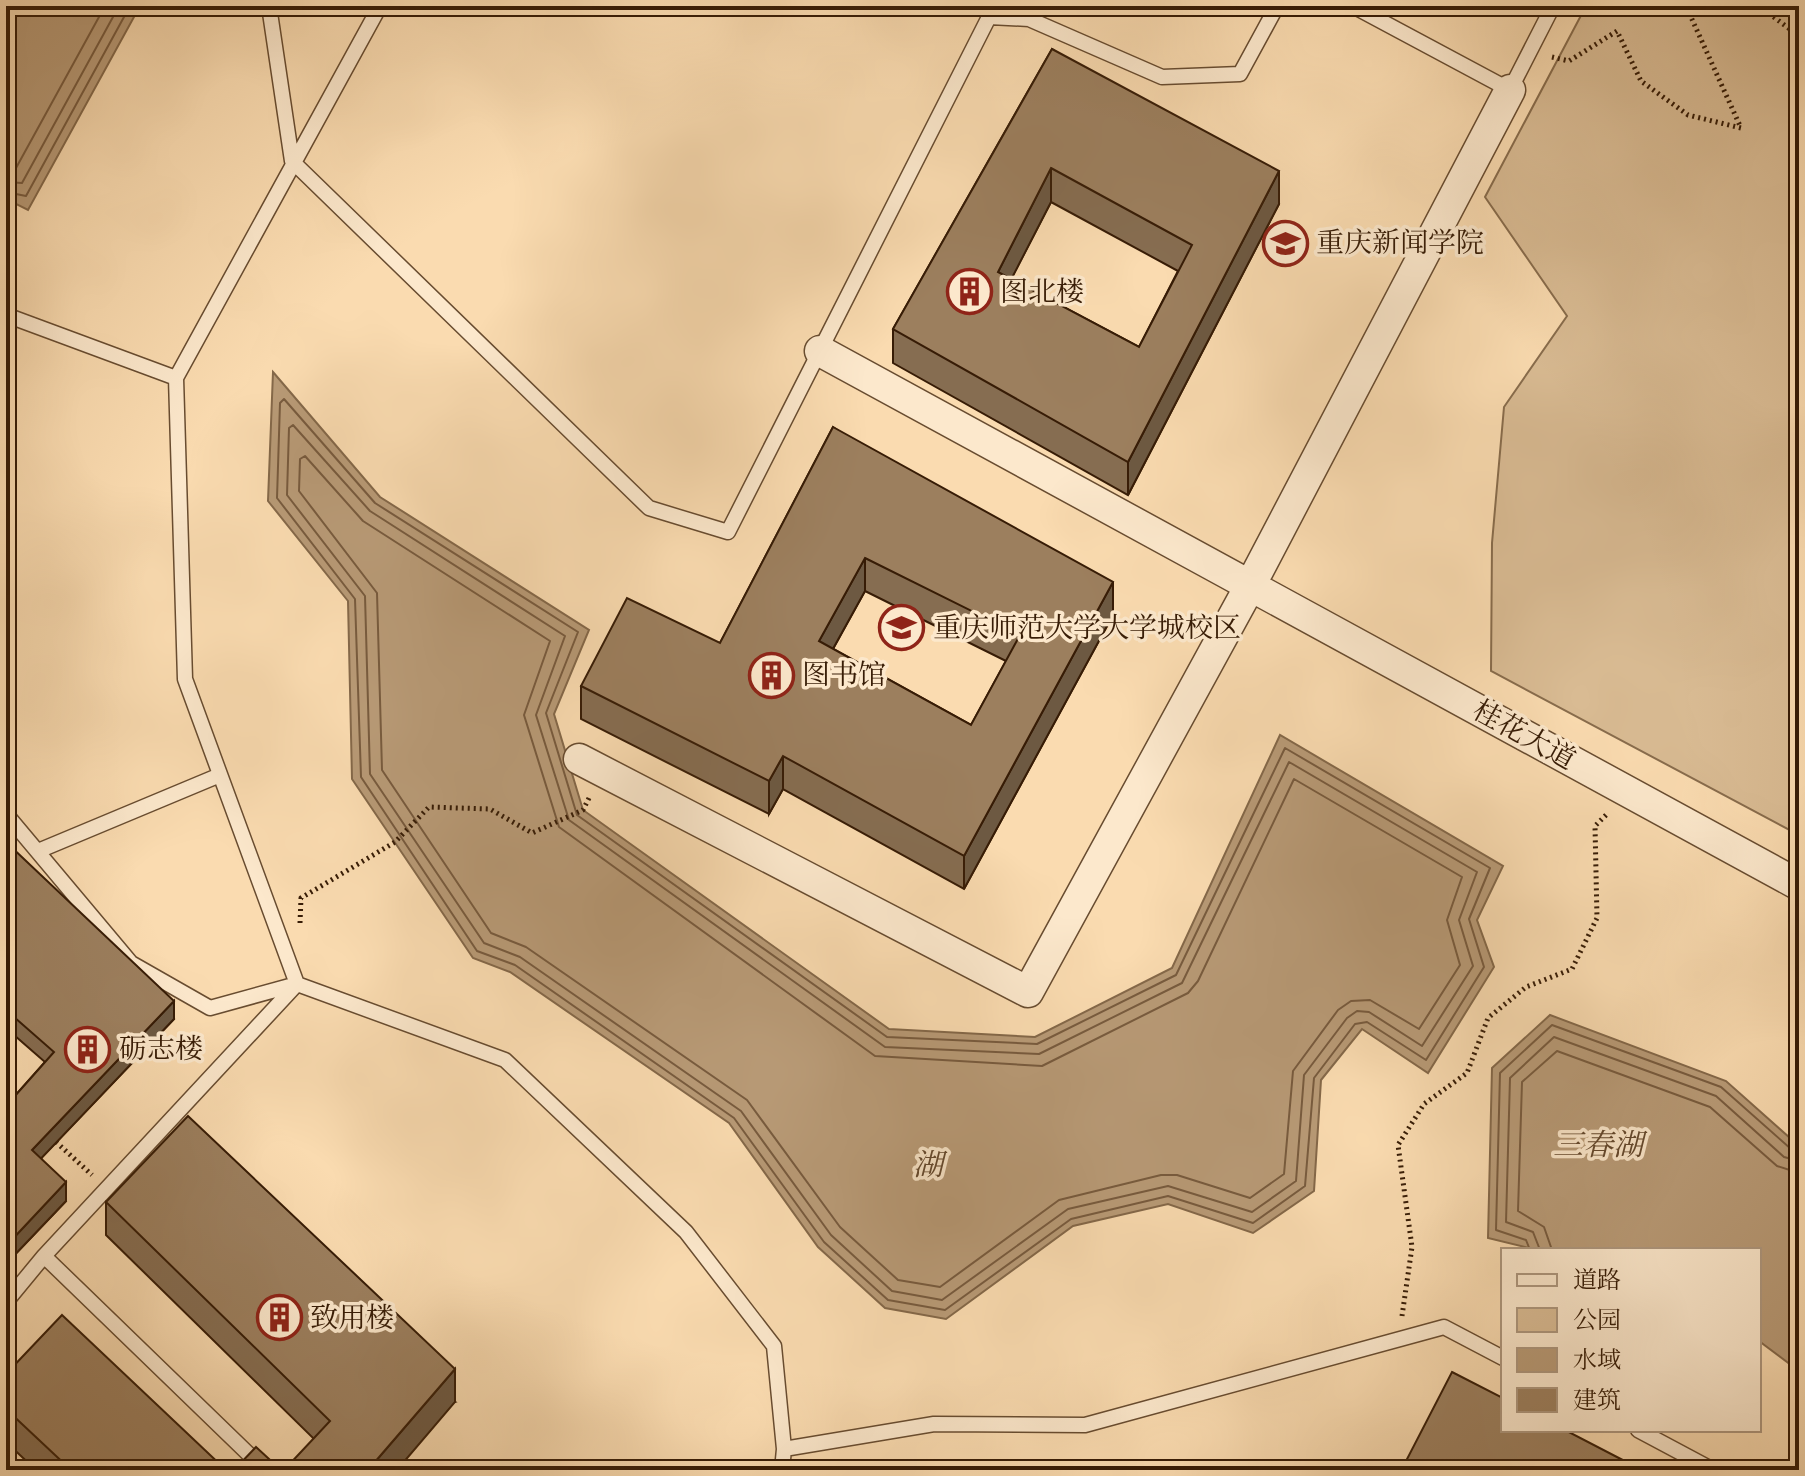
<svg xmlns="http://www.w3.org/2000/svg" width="1805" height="1476" viewBox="0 0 1805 1476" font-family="Cardo,'Noto Serif SC',serif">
  <rect width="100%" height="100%" fill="#fadbb0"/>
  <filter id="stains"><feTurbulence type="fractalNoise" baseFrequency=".0025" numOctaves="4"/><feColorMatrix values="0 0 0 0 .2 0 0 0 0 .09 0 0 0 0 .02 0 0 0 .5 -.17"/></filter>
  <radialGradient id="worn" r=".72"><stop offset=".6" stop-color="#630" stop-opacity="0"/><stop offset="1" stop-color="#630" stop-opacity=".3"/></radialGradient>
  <path fill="#d9bb93" stroke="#886c4c" stroke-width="2" d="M1586,6H1799V835L1491,671L1492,543L1504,407L1567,316L1485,197Z"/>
  <path fill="#b89a76" stroke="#846849" stroke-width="2" d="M14,6H140L28,210L6,199V22Z
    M273,372L380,497L589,630L554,714L583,810L889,1029L1035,1037L1172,968L1280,735L1503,866L1477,920L1494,967L1428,1073L1362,1029L1321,1080L1314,1191L1253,1233L1168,1204L1073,1226L946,1319L885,1308L818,1247L729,1123L510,972L473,958L352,779L348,601L268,501Z
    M1550,1015L1726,1081L1799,1146V1371L1759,1341V1250H1537L1488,1238L1492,1068Z"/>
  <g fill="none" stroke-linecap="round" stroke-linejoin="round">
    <path stroke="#785b3e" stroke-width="2" d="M6,170L16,168L105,6
      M6,182L22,183L119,6
      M6,192L26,196L130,6
      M284,399L375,503L578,632L546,713L577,815L887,1037L1037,1044L1176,975L1285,748L1490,868L1469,919L1484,967L1426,1060L1367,1022L1355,1024L1314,1078L1305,1186L1253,1223L1168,1196L1071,1219L945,1310L888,1300L824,1242L734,1118L515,965L477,951L361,777L355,599L277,498L280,403Z
      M293,425L370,511L565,636L536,715L569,820L885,1047L1039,1054L1182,983L1289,762L1477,872L1459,920L1473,966L1422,1046L1369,1012L1357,1011L1347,1018L1304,1075L1296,1181L1252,1212L1168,1186L1068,1209L942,1300L892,1291L831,1235L741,1111L520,957L484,943L370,774L365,596L287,495L289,428Z
      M305,456L363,521L550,641L524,715L559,827L875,1056L1042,1066L1188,993L1198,981L1294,779L1462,877L1447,920L1460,965L1419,1029L1370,1000L1351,1001L1338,1010L1293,1071L1284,1174L1250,1198L1177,1175H1161L1059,1200L940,1287L898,1280L840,1227L747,1100L526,947L491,933L382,770L377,593L299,491L300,459Z
      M1530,1250L1526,1240L1496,1230L1500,1073L1552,1025L1721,1087L1791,1149L1799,1151
      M1540,1250L1533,1232L1506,1222L1510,1078L1554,1037L1716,1096L1784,1157L1799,1161
      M1552,1250L1544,1227L1518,1211L1522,1082L1557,1051L1710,1107L1777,1166L1799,1173"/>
    <defs>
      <path id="lane" d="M269,6L292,161L649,508L728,532L989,17L1029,19L1162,77L1240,74L1277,6
        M380,6L176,378L185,679L297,984L505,1060L686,1232L774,1346L784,1449L782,1470
        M1353,6L1510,90L1553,6
        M6,315L176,378
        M6,814L131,963L210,1008L297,984
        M38,851L220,775
        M44,1256L297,984
        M6,1302L44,1256L265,1470
        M1638,1430L1713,1470
        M784,1449L934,1424L1085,1425L1444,1327L1503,1358"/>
      <path id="street" d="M820,351L1799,885
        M579,759L1028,992L1250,586L1510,90"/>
    </defs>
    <use href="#lane" stroke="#684c30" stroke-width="17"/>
    <use href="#street" stroke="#684c30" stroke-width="33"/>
    <path stroke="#371c06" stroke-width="5" stroke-dasharray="2 4" stroke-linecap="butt" d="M1759,6L1799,36
      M1552,57L1569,61L1617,31L1641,81L1688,115L1741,128L1686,6
      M300,923L301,898L395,842L429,807L490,809L532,833L583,810L589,798
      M56,1142L92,1175
      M1402,1316L1412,1247L1398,1145L1424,1104L1467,1073L1488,1018L1526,987L1572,969L1597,918L1595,826L1608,813"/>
    <use href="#lane" stroke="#fce8cc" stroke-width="14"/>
    <use href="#street" stroke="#fce8cc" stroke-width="30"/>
  </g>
  <path fill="#866d51" stroke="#371c06" stroke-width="2" fill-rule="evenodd" d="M1052,49L1279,204L1128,495L893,363V329ZM1051,202L1178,271L1139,347L1011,279Z
    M833,427L1113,615L964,889L783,789L769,814L581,719V686L720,643ZM865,591L1006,661L971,725L833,649Z
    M6,842L174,1019L41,1158L66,1201L6,1264V1106L45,1062L6,1028Z
    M106,1202L455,1402L314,1439L106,1235Z
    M6,1374L226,1470H36L6,1442Z
    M1406,1461L1642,1470H1406Z"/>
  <path fill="#6d5942" stroke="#371c06" stroke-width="2" d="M1051,168V202L998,305V272Z
    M1279,171V204L1128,495V462Z
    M865,558V591L819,674V641Z
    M1113,582V615L964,889V856Z
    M783,756V789L769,814V781Z
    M174,1001V1019L32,1168V1150Z
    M66,1182V1201L6,1264V1246Z
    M455,1369V1402L397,1470H368Z"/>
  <path fill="#9c7f5e" stroke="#371c06" stroke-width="2" fill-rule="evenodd" d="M1052,49L1279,171L1128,462L893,329ZM1051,168L1192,245L1139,347L998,272Z
    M833,427L1113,582L964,856L783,756L769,781L581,686L627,598L720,643ZM865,558L1020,635L971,725L819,641Z
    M6,842L174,1001L32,1150L66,1182L6,1246V1106L54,1052L6,1010Z
    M188,1116L455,1369L368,1470H284L330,1421L106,1202Z
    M62,1315L226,1470H71L6,1409V1374Z
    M1452,1372L1503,1398V1430H1565L1642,1470H1423L1406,1461Z
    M256,1447L281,1470H234Z"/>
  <defs>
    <symbol id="university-ring" viewBox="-11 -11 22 22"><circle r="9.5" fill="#fce8cc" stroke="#8f2418" stroke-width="1.5"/><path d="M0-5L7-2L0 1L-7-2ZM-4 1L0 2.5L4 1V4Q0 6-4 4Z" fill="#8f2418"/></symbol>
    <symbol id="building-ring" viewBox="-11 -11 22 22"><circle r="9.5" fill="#fce8cc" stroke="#8f2418" stroke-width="1.5"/><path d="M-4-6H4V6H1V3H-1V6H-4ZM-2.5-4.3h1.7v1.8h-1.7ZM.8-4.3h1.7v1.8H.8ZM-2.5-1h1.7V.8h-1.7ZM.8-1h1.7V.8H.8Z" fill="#8f2418"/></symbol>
  </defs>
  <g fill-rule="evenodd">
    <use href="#university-ring" x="1260" y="218" width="51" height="51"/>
    <use href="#building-ring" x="944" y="266" width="51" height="51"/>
    <use href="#university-ring" x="876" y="602" width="51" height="51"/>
    <use href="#building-ring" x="746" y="650" width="51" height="51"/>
    <use href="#building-ring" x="62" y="1024" width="51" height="51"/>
    <use href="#building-ring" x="254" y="1292" width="51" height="51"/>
  </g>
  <g text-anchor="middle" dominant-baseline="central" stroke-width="7" stroke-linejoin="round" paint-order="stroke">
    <g font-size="28" fill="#371c06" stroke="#fce8cc" text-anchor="start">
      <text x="1316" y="243">重庆新闻学院</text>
      <text x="1000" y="292">图北楼</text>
      <text x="933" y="628">重庆师范大学大学城校区</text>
      <text x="802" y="675">图书馆</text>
      <text x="119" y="1049">砺志楼</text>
      <text x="310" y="1318">致用楼</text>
    </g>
    <g font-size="28" fill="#371c06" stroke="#fce8cc">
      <text transform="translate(1524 735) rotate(29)">桂花大道</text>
    </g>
    <g font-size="30" font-style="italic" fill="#64482d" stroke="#fce8cc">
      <text x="1598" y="1145">三春湖</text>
      <text x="928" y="1165">湖</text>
    </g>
  </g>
  <rect width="1805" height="1476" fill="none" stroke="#fadbb0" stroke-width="32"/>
  <rect x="8" y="8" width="1789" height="1460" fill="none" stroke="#371c06" stroke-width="4"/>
  <rect x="16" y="16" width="1773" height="1444" fill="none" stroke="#371c06" stroke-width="2"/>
  <rect x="1501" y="1248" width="260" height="184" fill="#fce8cc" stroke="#ad967d" stroke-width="2"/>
  <rect x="1517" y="1274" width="40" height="12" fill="#fce8cc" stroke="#ad967d" stroke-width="2"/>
  <text x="1573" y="1288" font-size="24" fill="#371c06">道路</text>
  <rect x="1517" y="1308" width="40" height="24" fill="#d9bb93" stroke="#ad967d" stroke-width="2"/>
  <text x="1573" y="1328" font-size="24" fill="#371c06">公园</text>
  <rect x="1517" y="1348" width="40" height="24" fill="#b89a76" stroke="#ad967d" stroke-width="2"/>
  <text x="1573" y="1368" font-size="24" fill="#371c06">水域</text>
  <rect x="1517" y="1388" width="40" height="24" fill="#9c7f5e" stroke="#ad967d" stroke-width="2"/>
  <text x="1573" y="1408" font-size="24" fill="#371c06">建筑</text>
  <rect width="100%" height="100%" filter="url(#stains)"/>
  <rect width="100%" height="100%" fill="url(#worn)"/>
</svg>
